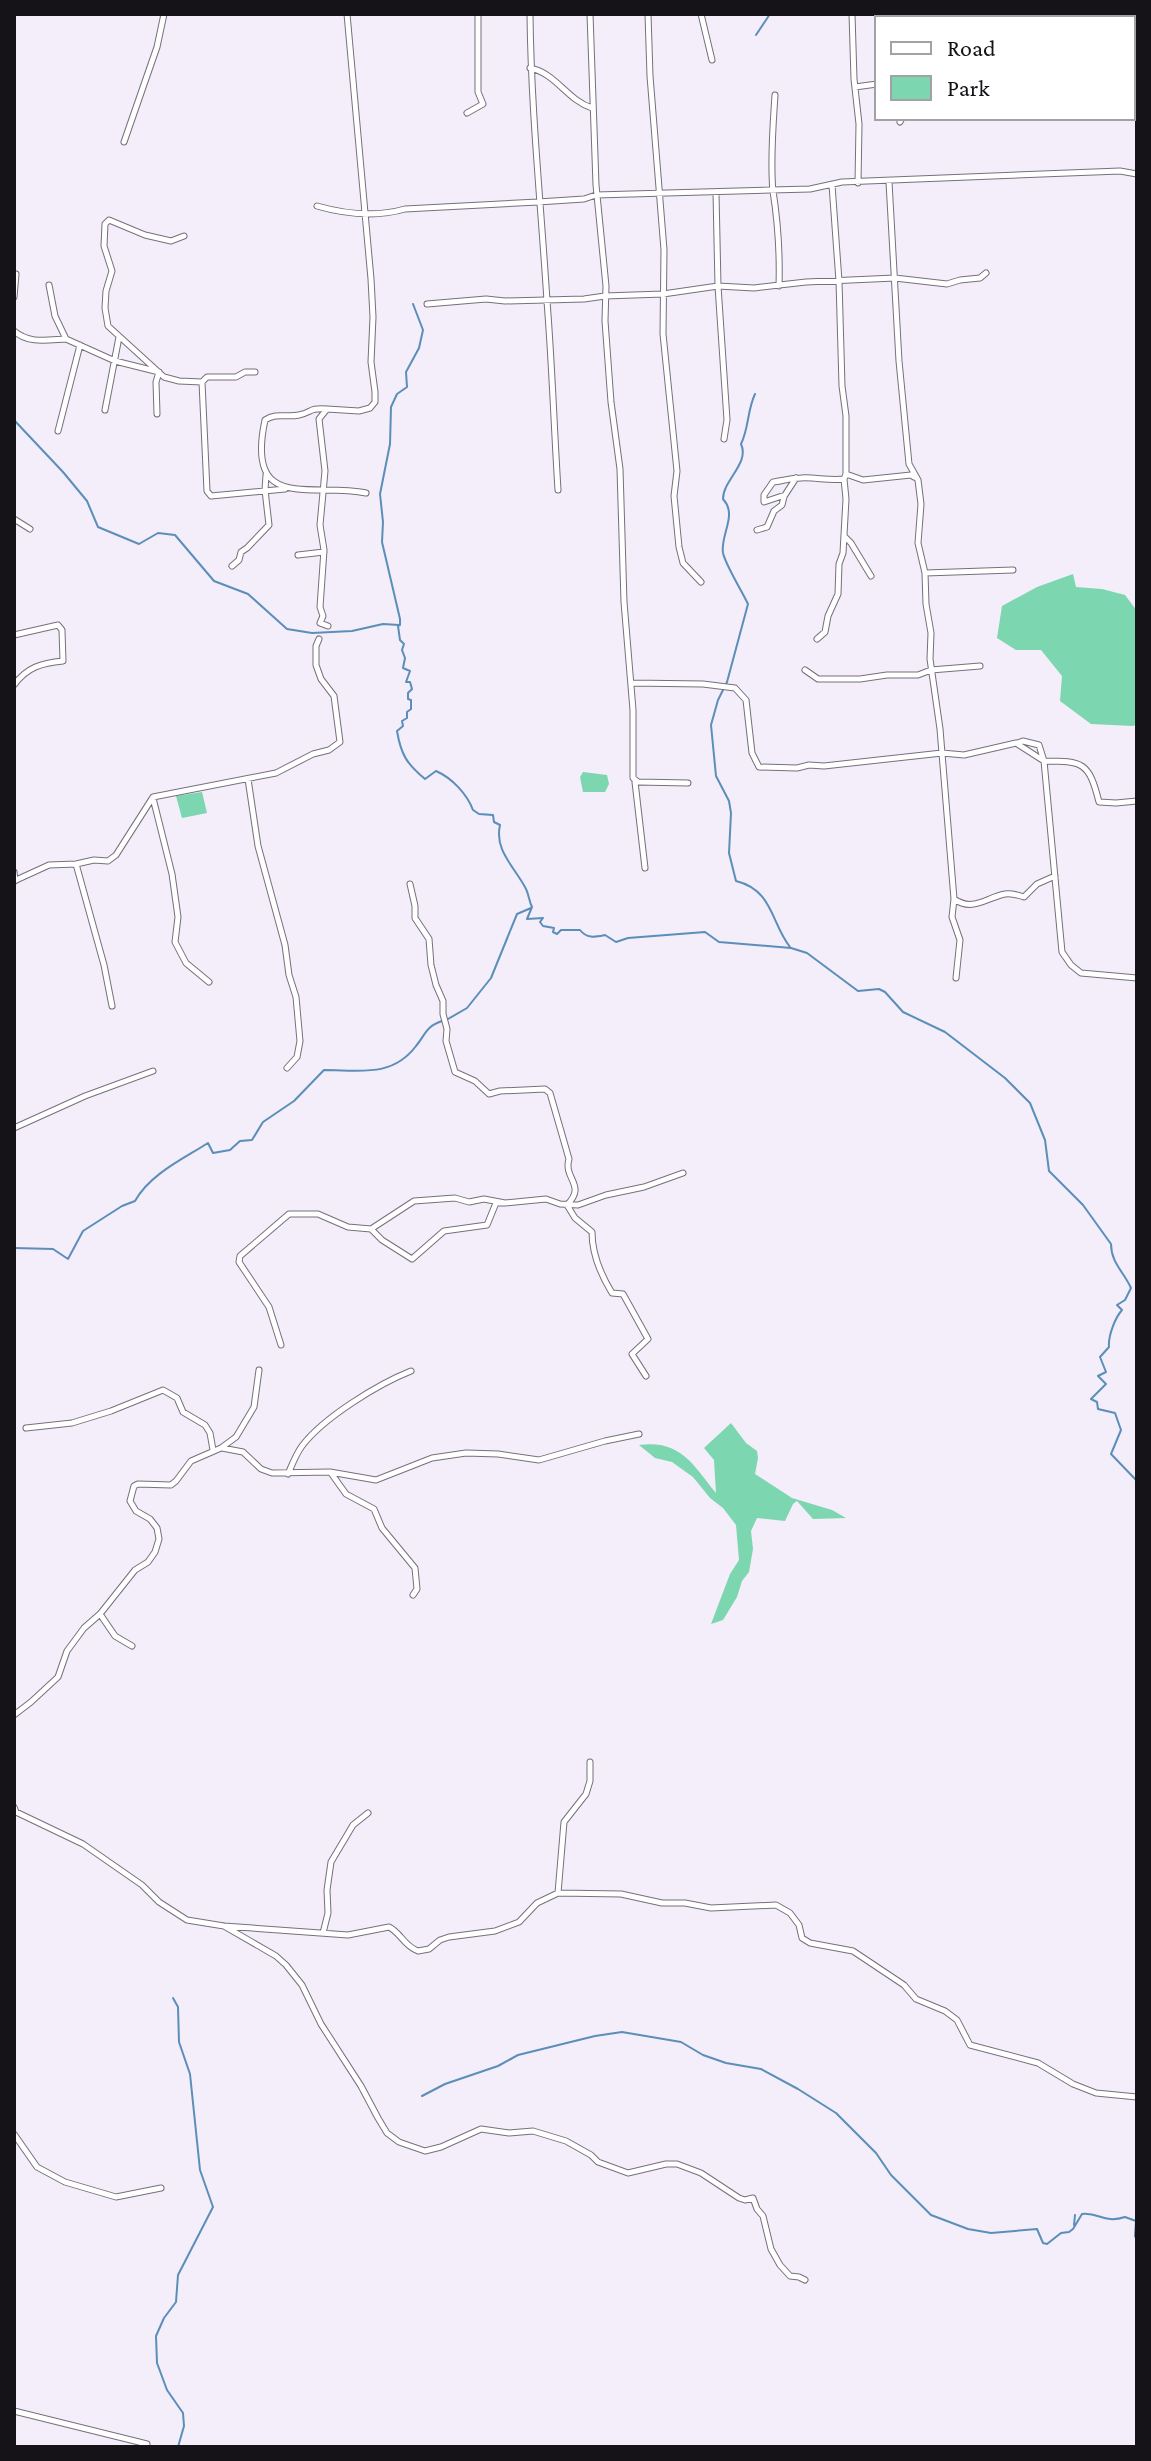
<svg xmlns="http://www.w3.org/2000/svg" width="1151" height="2461" viewBox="0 0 1151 2461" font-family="'Crimson Pro',serif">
  <rect width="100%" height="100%" fill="#f4edfa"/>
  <path fill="#7cd6af" d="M1073,574L1076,587L1102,589L1125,595L1137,611V724L1133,726L1091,724L1060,701L1062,676L1041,650H1016L997,638L1002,606L1037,587Z
    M583,772L607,775L609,784L605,792H583L580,777Z
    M202,792L207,813L182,818L176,796Z
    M731,1423L746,1443L757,1451L758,1458L755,1474L792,1498L832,1510L846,1518L813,1519L797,1501L793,1504L785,1521L757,1518L751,1531L753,1549L749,1572L742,1581L737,1597L723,1620L711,1624L730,1574L739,1560L736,1525L723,1508L710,1498L693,1477L672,1462L655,1458L639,1445C681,1439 694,1466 716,1493L714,1460L704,1448Z"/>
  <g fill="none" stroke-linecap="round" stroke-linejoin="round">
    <path stroke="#5b8eb8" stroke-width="2" d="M756,35L770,14
      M413,304L423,330L419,348L406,372L407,387L397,394L391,407L390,444L380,494L383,522L382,542L400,619V625L398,626L400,640L404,644L402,650L405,658L403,668L410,671L406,682H410L412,689L408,693V699L411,700V709L407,712V718L402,721L403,726L397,731C401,755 407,764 425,779L436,771C452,778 467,794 473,810L479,814L493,815L494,822L500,825C494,851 515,867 526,889C529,895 529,901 532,907L527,919L543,918L540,922L543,926L554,928L553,932L557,934L561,930H580C587,939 595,937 605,935L616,942L628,938L705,932L719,942L791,948L807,953L858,991L879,989L885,992L903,1012L945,1032L1005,1078L1030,1103L1045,1140L1049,1171L1083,1205L1111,1244C1111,1263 1124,1272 1131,1288L1125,1300L1117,1305L1122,1310C1115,1318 1108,1336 1109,1347L1100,1357L1106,1372L1098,1376L1106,1384L1091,1399L1097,1402L1098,1409L1115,1413L1121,1430L1111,1454L1137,1481
      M755,394C747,411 749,428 741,444C750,463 723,480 723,499C738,515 720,535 723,553C726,566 742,591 748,604L727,682L718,700L711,725L716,776L729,801L731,813L729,853L736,881C773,890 771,923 790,947
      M14,420L63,472L87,501L98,527L139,544L158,533L175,535L214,581L248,594L287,629L312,633L352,631L383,624L399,625
      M448,1019L467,1008L491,978L517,914L531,908
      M14,1248L53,1249L68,1259L83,1231L122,1206L135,1201C150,1174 183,1159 208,1143L213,1153L230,1150L240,1141L252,1140L263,1122L294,1101L324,1070C359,1070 392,1078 416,1046C426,1034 425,1027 442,1021
      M173,1998L178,2007L179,2042L190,2074L200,2170L213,2207L178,2275L176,2302L164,2318L156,2336L157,2363L167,2390L183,2413L184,2426L178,2447
      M422,2096L445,2084L498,2066L518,2055L595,2036L622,2032L681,2042L703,2055L726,2063L761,2069L798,2089L836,2113L876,2153L891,2175L931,2215L968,2229L991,2233L1037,2229L1043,2243L1047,2244L1061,2233L1069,2232L1073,2229L1082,2214C1099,2212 1104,2224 1125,2217L1136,2221L1135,2236L1137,2240
      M1074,2225L1075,2215"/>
    <defs>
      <path id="minor" d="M530,14C531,110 541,205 547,301C552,364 554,427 558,490
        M590,14L596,185L606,286L605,321L611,402L620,469L624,602L633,710V778L638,782L688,783
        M648,14L650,76L664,250L663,334L677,471L674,496L679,547L683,563L701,582
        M701,14L712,60
        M852,14L854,79L859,124L858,183
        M915,14V18
        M1133,20L1137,17
        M530,68C556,73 567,100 592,108
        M855,87L877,84
        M775,95C773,125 770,162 773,191C778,223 780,253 779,286
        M467,113L483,104L478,92V14
        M900,122L902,118
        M124,142L157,47L164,14
        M889,182L899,361L909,464L918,480L921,504L918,543L925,573L926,604L931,633L930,659L940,729L954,899L952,917L960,940L956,978
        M716,193L718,286L727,420L724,439
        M317,206C345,214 377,217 405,209L538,202L584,199L596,195L810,189L842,182L1120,171L1137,174
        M184,236L171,241L145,235L109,220L105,224L104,246L112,271L106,291L105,308L108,326L164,377L179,381L202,382L207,377H236L245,372H255
        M49,285L55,316L66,339L115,361L159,372L156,382L157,414
        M14,297L16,274
        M427,304L486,299L505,301L584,299L605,296L663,294L718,286L754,288L806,282L895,278L947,284L960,280L980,278L986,273
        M14,331C29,344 47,340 66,339
        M202,382L207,491L211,496L285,489
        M326,409C308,408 313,412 299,415C286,418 277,412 265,420C245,513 311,482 366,493
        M105,410L119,337
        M58,431L80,345
        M846,474L863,480L911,475L914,477
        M796,478L785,495L764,502V495L773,482C782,481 791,478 801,478C815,477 829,481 844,479
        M14,519L30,529
        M757,530L767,527L774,511L782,505L784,497
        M844,536L851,543L871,576
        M298,555L324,552
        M232,566L239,560L241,552L247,548L269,525L265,490L266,475
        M925,573L1013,570
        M328,626L320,623L323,616L320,607L324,550L320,525L325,471L319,419L327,409L359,411L370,408L375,402V392L371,362L373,317L371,279L347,14
        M14,635L58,625L62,630L63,661C42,663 27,667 14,685
        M817,639L825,632L828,616L838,594L839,564L843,553L846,499L844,479L846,474V416L842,386L839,281L832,185
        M805,670L818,679H860L887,675H918L931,670L980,666
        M632,683L703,684L735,688L746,700L752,753L759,767L797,768L809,765L824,766L942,753L964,755L1016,743L1044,761L1062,952L1071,965L1081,973L1137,978
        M1017,743L1023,741L1039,745L1044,761C1083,761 1089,762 1099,802L1116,803L1137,801
        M248,779L258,846L285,945L289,975L296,997L300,1041L297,1057L287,1068
        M635,782L645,868
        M153,798L172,874L178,917L175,942L186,963L209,982
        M76,864L104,965L112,1006
        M14,872L15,881
        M14,881L49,865L76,864L94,860L108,861L116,855L153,797L276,773L313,754L329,750L340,742L334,696L321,679L316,665V646L319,639
        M410,884L415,906V918L429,939L431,965L436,985L443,1001V1014L447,1029L446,1041L455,1072L475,1081L489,1094L500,1091L545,1089L550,1093L569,1159C563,1179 587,1185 567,1205L575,1218L592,1232C592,1253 601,1275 612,1293L623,1294L648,1339L632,1354L646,1376
        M954,899C973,912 985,898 1005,894C1011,893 1018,895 1024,897L1037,884L1055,876
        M14,1128L85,1096L153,1071
        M371,1229L414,1201L455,1198L469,1202L484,1199L505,1203L546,1199L560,1204L578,1205L606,1195L644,1187L683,1173
        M281,1345L269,1307L239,1262L240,1256L289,1214H318L348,1227L371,1229L382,1240L412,1259L444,1231L487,1225L496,1203H505
        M26,1428L72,1423L111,1411L163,1390L177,1398L183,1412L205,1425L210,1433L213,1450
        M222,1448L243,1452L261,1469L272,1473L330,1472L376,1480L432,1458L466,1453L498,1454L539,1460L605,1441L639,1434
        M331,1473L346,1494L374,1509L382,1528L415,1568L417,1589L413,1595
        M288,1474C292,1465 296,1454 302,1446C323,1418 378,1384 411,1371
        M100,1614L115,1636L132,1646
        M14,1715L31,1702L58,1677L67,1651L84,1628L100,1614L135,1570L148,1562L155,1552L159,1539L157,1528L150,1519L136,1511L130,1501L134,1486L138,1484L171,1485L176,1481L191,1461L221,1448L236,1437L254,1407L259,1370
        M14,1807L16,1812L83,1844L142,1885L159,1902L187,1920L224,1926L348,1935L389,1927C401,1933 404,1946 418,1951L429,1949L440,1940L449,1937L495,1931L519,1922L537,1903L558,1893L564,1822L586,1794L590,1781V1762
        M558,1893L621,1894L662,1903H685L711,1908L776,1905L790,1913L799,1925L802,1938L810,1943L853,1951L904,1985L916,1999L945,2011L957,2020L970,2045L1038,2063L1073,2084L1096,2093L1137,2097
        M224,1926L276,1956L286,1965L302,1985L321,2024L361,2086L378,2118L387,2133L399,2142L425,2151L441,2147L481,2129L509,2133L533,2131L566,2141L591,2155L598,2162L628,2173L666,2164H677L701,2173L739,2198L745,2200L753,2198L757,2209L763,2216L771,2249L780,2265L790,2276L799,2277L805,2280
        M323,1933L328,1913L327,1890L331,1862L353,1825L368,1813
        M14,2134L37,2167L65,2182L116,2197L161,2188
        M14,2411L147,2444"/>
    </defs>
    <use href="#minor" stroke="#76707b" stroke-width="7"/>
    <use href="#minor" stroke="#fff" stroke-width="5"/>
  </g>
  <rect width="1151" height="2461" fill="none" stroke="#161318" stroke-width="32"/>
  <rect x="875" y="16" width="260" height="104" fill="#ffffff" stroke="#a2a1a3" stroke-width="2"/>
  <rect x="891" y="42" width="40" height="12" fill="#ffffff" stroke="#a2a1a3" stroke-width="2"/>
  <text x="947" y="56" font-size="24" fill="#161318">Road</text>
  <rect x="891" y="76" width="40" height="24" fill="#7cd6af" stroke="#a2a1a3" stroke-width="2"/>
  <text x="947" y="96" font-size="24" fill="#161318">Park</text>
</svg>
